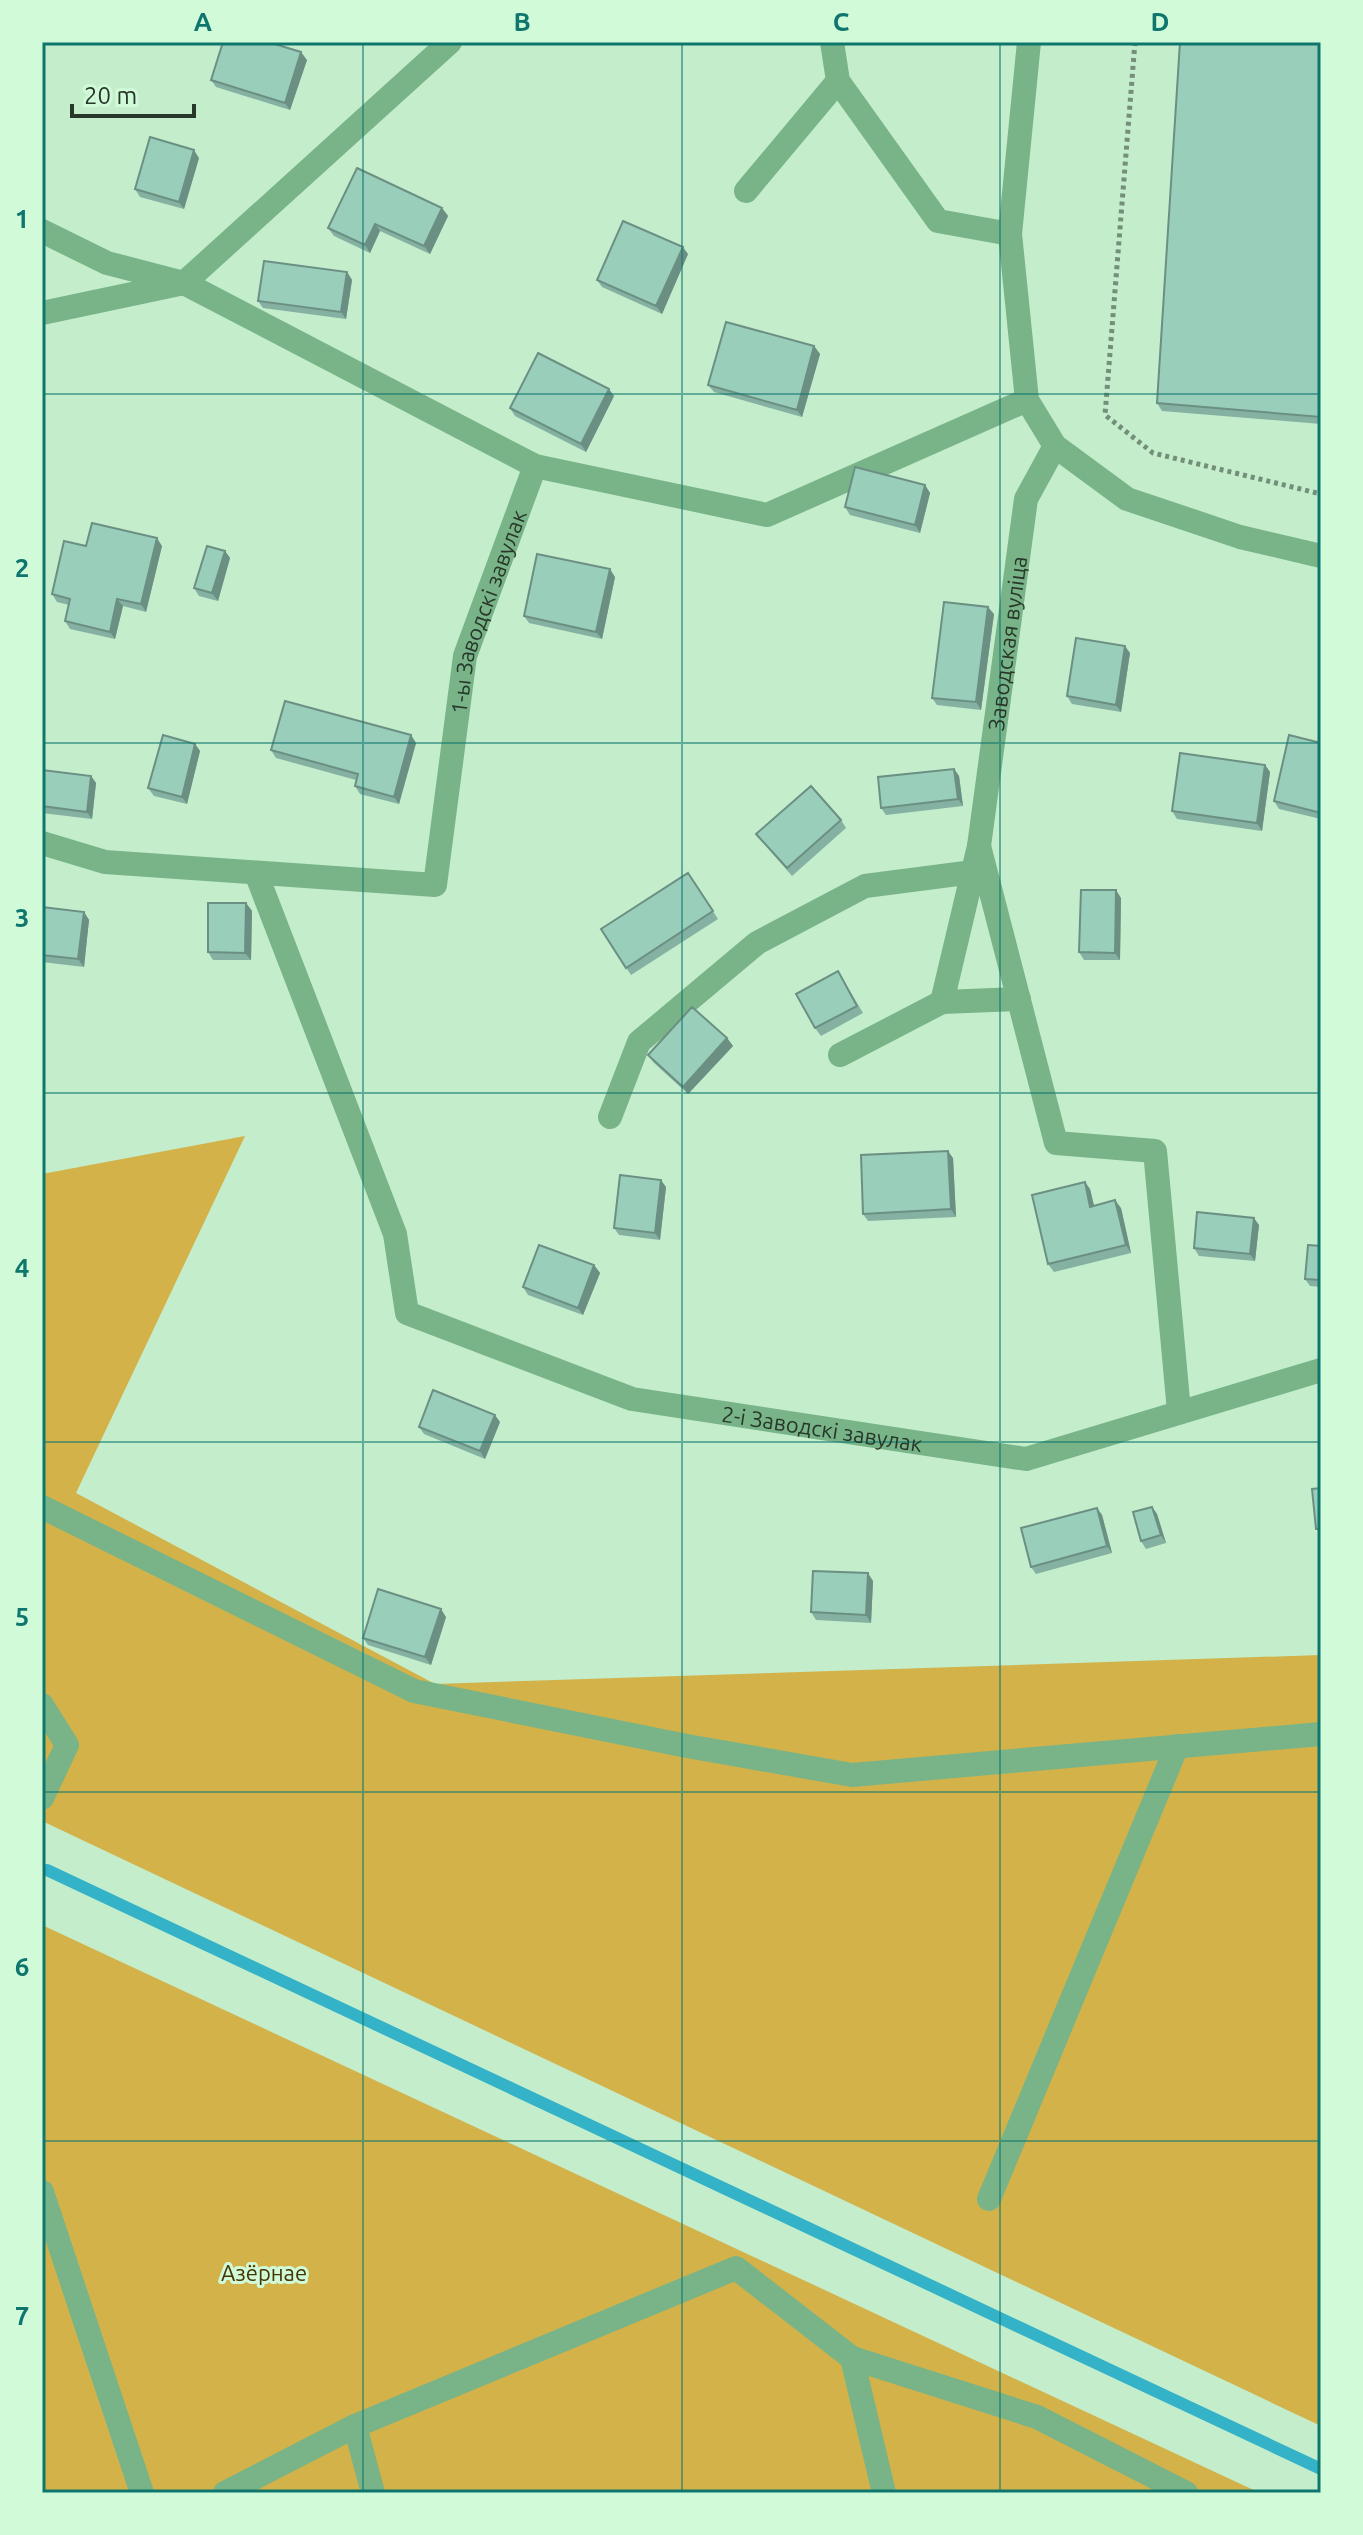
<svg xmlns="http://www.w3.org/2000/svg" width="1363" height="2535" viewBox="0 0 1363 2535" font-family="Ubuntu,sans-serif">
  <rect width="100%" height="100%" fill="#c4edcc"/>
  <path fill="#d3b249" d="M245,1136L76,1493L435,1684L1321,1655V2426L42,1821V1174Z
    M42,1925L1260,2493H42Z"/>
  <g fill="none" stroke-linecap="round" stroke-linejoin="round">
    <path stroke="#34b3c8" stroke-width="12" d="M47,1870L1321,2469"/>
    <path stroke="#738f79" stroke-width="5" stroke-dasharray="4 4" stroke-linecap="butt" d="M1135,42L1105,415L1153,453L1321,494"/>
    <g stroke="#79b488" stroke-width="24">
      <path d="M832,42L838,81L938,221L1010,234"/>
      <path d="M1029,42L1010,234L1027,400L1055,446L1127,499L1240,537L1321,556"/>
      <path d="M746,191L838,81"/>
      <path d="M42,231L107,263L184,283L535,466L767,515L1027,400"/>
      <path d="M42,313L184,283L450,42"/>
      <path id="s1" d="M42,843L105,862L435,885L465,656L535,466"/>
      <path d="M979,846L1056,1143L1155,1151L1179,1411"/>
      <path id="s2" d="M256,873L395,1234L407,1313L632,1399L1026,1459L1321,1370"/>
      <path id="s3" d="M1019,999L942,1002L979,846L1026,499L1055,446"/>
      <path d="M840,1055L942,1002"/>
      <path d="M610,1117L639,1042L757,943L865,886L973,872"/>
      <path d="M42,1507L414,1691L687,1746L852,1775L1321,1734"/>
      <path d="M42,1705L67,1745L42,1798"/>
      <path d="M42,2192L142,2493"/>
      <path d="M989,2199L1177,1746"/>
      <path d="M355,2426L373,2493"/>
      <path d="M225,2493L355,2426L736,2268L852,2358"/>
      <path d="M884,2493L852,2358L1037,2417L1186,2493"/>
    </g>
  </g>
  <path fill="#84b1a1" d="M1321,42V424L1162,411L1157,403Z
    M307,60L290,110L216,87L211,80Z
    M199,158L184,209L140,197L135,189Z
    M442,208L448,216L430,254L380,231L370,253L334,236L328,228Z
    M688,254L662,314L602,287L597,280Z
    M347,272L352,280L346,319L263,308L258,301Z
    M814,346L820,354L802,417L714,392L708,385Z
    M614,396L586,452L515,416L510,408Z
    M925,485L930,493L920,533L850,515L845,507Z
    M86,546H162L146,612L123,606L115,639L70,629L65,621L69,605L57,602L52,594Z
    M225,551L230,558L218,601L199,596L194,588Z
    M615,577L602,639L529,623L524,616Z
    M994,614L981,710L937,705L932,698Z
    M1130,653L1121,712L1072,704L1067,696Z
    M411,735L416,743L399,804L360,794L355,786L356,780L276,758L271,750Z
    M1321,743V819L1279,809L1274,801Z
    M195,744L200,751L187,804L154,796L148,788Z
    M1265,765L1270,772L1262,831L1177,819L1172,811Z
    M954,769L959,776L963,806L886,815L881,808Z
    M42,770L91,776L96,783L92,819L42,813Z
    M841,820L846,828L792,876L756,834Z
    M688,873L718,919L631,975L601,929Z
    M1121,898L1120,960H1084L1079,952Z
    M246,903L252,911L251,960H213L208,952Z
    M42,907L84,912L89,920L84,967L42,962Z
    M838,971L863,1013L821,1036L815,1028Z
    M727,1038L733,1046L688,1094L653,1062L648,1055Z
    M953,1158L956,1217L868,1221L863,1214Z
    M666,1187L660,1240L619,1235L614,1228Z
    M1090,1189L1094,1206L1121,1208L1131,1253L1054,1272L1048,1264Z
    M1259,1225L1255,1261L1199,1256L1194,1248Z
    M1321,1246V1287L1310,1286L1305,1279Z
    M594,1265L600,1273L583,1315L528,1295L523,1287Z
    M500,1422L485,1459L424,1434L419,1427Z
    M1152,1507L1157,1514L1166,1543L1146,1549L1141,1541Z
    M1097,1508L1102,1515L1112,1553L1036,1574L1031,1567Z
    M873,1581L871,1623L816,1620L811,1612Z
    M446,1617L431,1665L368,1645L363,1638Z"/>
  <path fill="#6b9083" d="M301,52L307,60L290,110L285,103Z
    M194,150L199,158L184,209L179,202Z
    M442,208L448,216L430,254L424,246Z
    M375,224L380,231L370,253L365,245Z
    M683,247L688,254L662,314L656,306Z
    M347,272L352,280L346,319L341,312Z
    M814,346L820,354L802,417L797,410Z
    M609,389L614,396L586,452L581,444Z
    M925,485L930,493L920,533L915,525Z
    M157,538L162,546L146,612L141,604Z
    M225,551L230,558L218,601L212,593Z
    M610,569L615,577L602,639L596,632Z
    M117,599L123,606L115,639L110,632Z
    M988,607L994,614L981,710L976,702Z
    M1125,646L1130,653L1121,712L1116,705Z
    M411,735L416,743L399,804L394,797Z
    M195,744L200,751L187,804L182,797Z
    M1265,765L1270,772L1262,831L1257,823Z
    M954,769L959,776L963,806L958,799Z
    M91,776L96,783L92,819L87,812Z
    M1116,890L1121,898L1120,960L1115,953Z
    M246,903L252,911L251,960L245,953Z
    M84,912L89,920L84,967L78,959Z
    M727,1038L733,1046L688,1094L683,1087Z
    M948,1151L953,1158L956,1217L951,1209Z
    M661,1180L666,1187L660,1240L655,1233Z
    M1085,1182L1090,1189L1096,1214L1090,1207Z
    M1115,1200L1121,1208L1131,1253L1126,1245Z
    M1254,1218L1259,1225L1255,1261L1250,1254Z
    M594,1265L600,1273L583,1315L578,1308Z
    M495,1415L500,1422L485,1459L480,1451Z
    M1152,1507L1157,1514L1166,1543L1161,1535Z
    M1097,1508L1102,1515L1112,1553L1107,1546Z
    M868,1573L873,1581L871,1623L866,1615Z
    M441,1609L446,1617L431,1665L425,1657Z"/>
  <path fill="#99cebb" stroke="#6b9083" stroke-width="2" d="M223,42H268L301,52L285,103L211,80Z
    M1180,42H1321V417L1157,403Z
    M150,137L194,150L179,202L135,189Z
    M357,168L442,208L424,246L375,224L365,245L328,228Z
    M623,221L683,247L656,306L597,280Z
    M264,261L347,272L341,312L258,301Z
    M726,322L814,346L797,410L708,385Z
    M538,353L609,389L581,444L510,408Z
    M855,467L925,485L915,525L845,507Z
    M92,523L157,538L141,604L117,599L110,632L65,621L70,599L52,594L64,541L86,546Z
    M207,546L225,551L212,593L194,588Z
    M537,554L610,569L596,632L524,616Z
    M944,602L988,607L976,702L932,698Z
    M1076,638L1125,646L1116,705L1067,696Z
    M285,701L411,735L394,797L355,786L358,774L271,750Z
    M163,735L195,744L182,797L148,788Z
    M1289,735L1321,743V813L1274,801Z
    M1180,753L1265,765L1257,823L1172,811Z
    M954,769L958,799L881,808L878,777Z
    M42,770L91,776L87,812L42,806Z
    M811,786L841,820L787,868L756,834Z
    M688,873L713,911L626,968L601,929Z
    M1081,890H1116L1115,953L1079,952Z
    M208,903H246L245,953L208,952Z
    M42,907L84,912L78,959L42,955Z
    M838,971L857,1006L815,1028L796,994Z
    M692,1007L727,1038L683,1087L648,1055Z
    M948,1151L951,1209L863,1214L861,1155Z
    M620,1175L661,1180L655,1233L614,1228Z
    M1085,1182L1090,1207L1115,1200L1126,1245L1048,1264L1032,1195Z
    M1197,1212L1254,1218L1250,1254L1194,1248Z
    M539,1245L594,1265L578,1308L523,1287Z
    M1308,1245L1321,1246V1280L1305,1279Z
    M433,1390L495,1415L480,1451L419,1427Z
    M1321,1488V1529H1316L1312,1489Z
    M1152,1507L1161,1535L1141,1541L1133,1512Z
    M1097,1508L1107,1546L1031,1567L1021,1528Z
    M813,1571L868,1573L866,1615L811,1612Z
    M378,1589L441,1609L425,1657L363,1638Z"/>
  <path fill="none" stroke="#0f766e" stroke-width="2" stroke-opacity="0.55" d="M363,42V2493M682,42V2493M1000,42V2493M42,394H1321M42,743H1321M42,1093H1321M42,1442H1321M42,1792H1321M42,2141H1321"/>
  <g text-anchor="middle" dominant-baseline="central" stroke-width="6" stroke-linejoin="round" paint-order="stroke">
    <g font-size="22" fill="#27372a" stroke="#d1fad9">
      <text stroke="none"><textPath href="#s1" startOffset="676">1-ы Заводскі завулак</textPath></text>
      <text stroke="none"><textPath href="#s3" startOffset="442">Заводская вуліца</textPath></text>
      <text stroke="none"><textPath href="#s2" startOffset="900">2-і Заводскі завулак</textPath></text>
    </g>
    <g font-size="22" fill="#453603" stroke="#d1fad9">
      <text x="264" y="2272">Азёрнае</text>
    </g>
  </g>
  <rect width="1363" height="2535" fill="none" stroke="#d1fad9" stroke-width="88"/>
  <path d="M72 104v12h122v-12" fill="none" stroke="#27372a" stroke-width="4"/>
  <text x="84" y="104" font-size="24" fill="#27372a" stroke="#d1fad9" stroke-width="6" paint-order="stroke">20 m</text>
  <rect x="44" y="44" width="1275" height="2447" fill="none" stroke="#0f766e" stroke-width="3"/>
  <g font-size="26" text-anchor="middle" font-weight="bold" fill="#0f766e">
    <text x="203" y="31">A</text>
    <text x="522" y="31">B</text>
    <text x="841" y="31">C</text>
    <text x="1160" y="31">D</text>
    <text x="22" y="228">1</text>
    <text x="22" y="577">2</text>
    <text x="22" y="927">3</text>
    <text x="22" y="1277">4</text>
    <text x="22" y="1626">5</text>
    <text x="22" y="1976">6</text>
    <text x="22" y="2325">7</text>
  </g>
</svg>
